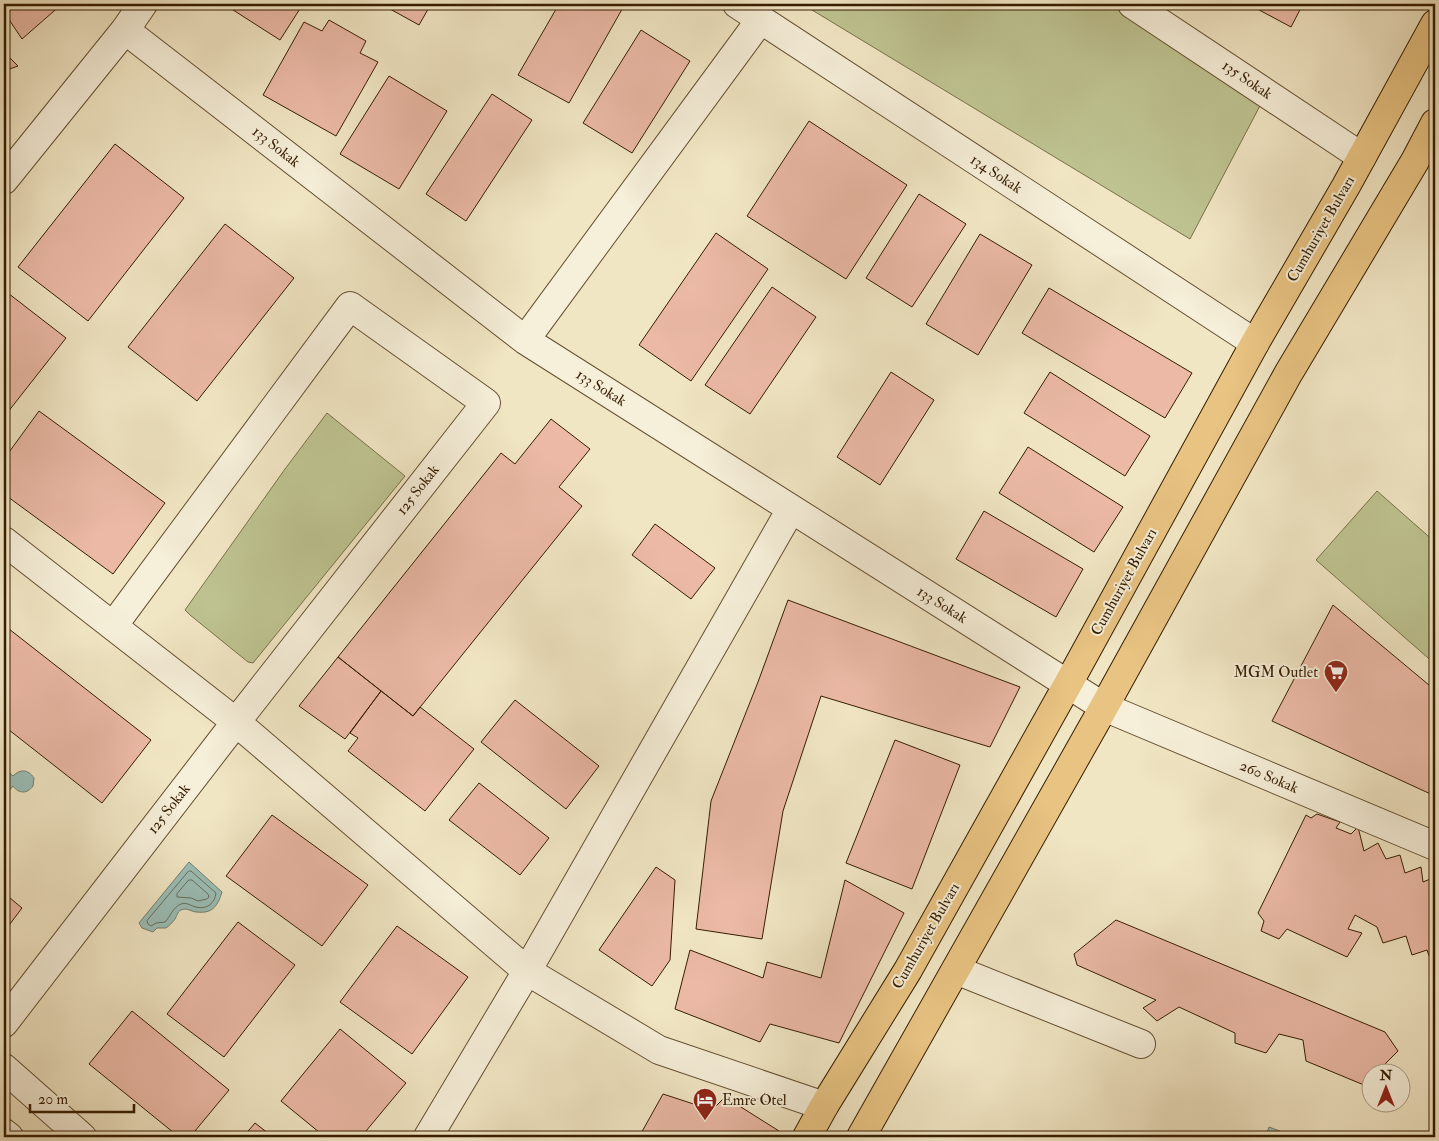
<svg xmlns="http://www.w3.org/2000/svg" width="1439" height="1141" viewBox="0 0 1439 1141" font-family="'IM FELL Double Pica',serif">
  <rect width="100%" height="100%" fill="#f1e6c4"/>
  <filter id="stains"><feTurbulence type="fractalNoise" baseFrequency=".004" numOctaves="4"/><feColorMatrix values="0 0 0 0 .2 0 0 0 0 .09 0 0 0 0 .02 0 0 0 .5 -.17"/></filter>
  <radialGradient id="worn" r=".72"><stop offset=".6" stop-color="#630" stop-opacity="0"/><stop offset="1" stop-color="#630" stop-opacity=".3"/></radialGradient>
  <path fill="#bec391" stroke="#7a7048" d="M816,4H1115L1263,100L1190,239L812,10Z
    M327,413L405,476L253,663L248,662L190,615L185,610L285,469Z
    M1377,491L1435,542V664L1316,560Z"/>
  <path fill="#9bbfb8" stroke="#737e6e" d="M4,768L13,776C20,769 28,769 34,778L33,786C27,794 19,794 13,786L4,797Z
    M189,862L222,892C218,905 213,914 197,912C191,912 187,907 181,910C177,912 177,916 175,919C172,923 169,926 166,928H157L153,932L142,928L139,923Z
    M1269,1127L1296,1137H1265Z"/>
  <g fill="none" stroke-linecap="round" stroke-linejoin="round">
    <path stroke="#686e5c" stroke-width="1" d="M189,871H191L216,893C215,903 207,910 196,907C191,906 187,902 181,904C173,907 170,917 165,922L156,923L151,926L148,924L147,921Z
      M189,880H192L208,894L209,897L207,899L198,901L191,898L177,897V894Z"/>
  </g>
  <path fill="#ebb9a6" stroke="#361d00" d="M4,4H62L22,39L4,12Z
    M233,4H303L280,40L230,8Z
    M381,4H431L419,25Z
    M559,4H625L569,103L518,75Z
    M1248,4H1303L1291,27Z
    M329,20L366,41L360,53L378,62L336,136L263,95L304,22L322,31Z
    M641,30L690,61L632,153L583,123Z
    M4,52L18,66L4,71Z
    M389,76L447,111L399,189L340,154Z
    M492,94L532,120L466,221L426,194Z
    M809,121L907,185L846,279L747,216Z
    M115,144L184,198L88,321L18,267Z
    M919,194L966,224L912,307L866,278Z
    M225,224L294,278L197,401L128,347Z
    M716,233L768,269L691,381L639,345Z
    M980,234L1032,265L978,355L926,324Z
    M772,287L816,317L750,414L705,385Z
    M1049,288L1192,373L1165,418L1022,333Z
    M4,290L66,338L4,417Z
    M891,372L934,400L880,485L837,457Z
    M1050,372L1150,436L1125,476L1024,413Z
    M1435,376V386L1430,379Z
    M39,411L165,503L113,574L4,494V459Z
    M551,419L590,449L559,487L582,506L413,716L338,657L501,453L515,464Z
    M1028,447L1123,507L1094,552L999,493Z
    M984,511L1083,569L1056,617L956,559Z
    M655,524L715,568L691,599L632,555Z
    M788,600L1020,687L990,747L821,696L783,811L762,939L696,929L711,801L758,682Z
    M1333,605L1435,690V796L1272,721Z
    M9,629L151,740L102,803L4,726V636Z
    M338,657L381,691L345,739L299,706Z
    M381,691L413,716L420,707L474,749L425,811L348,751L358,738L350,733Z
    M515,700L599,766L566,809L481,742Z
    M895,740L960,765L912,889L846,863Z
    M479,783L549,838L520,875L449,820Z
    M1317,814L1340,822L1336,828L1351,834L1358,827L1364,851L1378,843L1386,859L1400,855L1405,873L1421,867L1423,882L1435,877V960L1431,961L1427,950L1412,955L1406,936L1383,943L1377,927L1355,915L1348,929L1362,933L1347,957L1287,929L1279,939L1261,931L1264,921L1258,913L1306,815L1311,818Z
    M272,815L368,885L322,946L226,876Z
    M656,867L675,880L670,960L652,986L599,950Z
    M845,880L904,913L839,1043L770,1024L760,1042L675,1009L690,950L763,978L767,962L821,978Z
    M4,893L22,908L4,932Z
    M1116,920L1385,1032L1398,1051L1375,1074H1372V1077L1364,1085L1306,1061L1303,1040L1279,1034L1266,1053L1235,1043V1033L1179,1007L1157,1021L1143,1008L1156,1000L1077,965L1074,954Z
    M238,922L295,965L224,1057L167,1014Z
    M397,926L468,977L412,1054L340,1002Z
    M132,1011L229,1090L190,1137H179L89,1064Z
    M340,1029L406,1083L361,1137H325L281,1101Z
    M663,1094L712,1110L725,1097L779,1131L776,1137H639Z
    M255,1123L273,1137H243Z"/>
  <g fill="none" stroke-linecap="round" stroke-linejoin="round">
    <defs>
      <path id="minor" d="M737,4L1255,343
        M1132,4L1362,157
        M125,30L525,340L1104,707L1435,846
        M4,180L125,30L143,4
        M525,340L761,19
        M4,541L236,722L527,971L659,1050L824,1106
        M956,970L1141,1044
        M4,1023L236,722L486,403L350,306L113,626
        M4,1068L82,1137
        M4,1133L9,1137
        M428,1137L527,971L791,509"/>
      <path id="major" d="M807,1137L824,1106L908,970L1068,684L1255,343L1346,186L1435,24
        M861,1137L1104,707L1288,374L1415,161L1435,123"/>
    </defs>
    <use href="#minor" stroke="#654f31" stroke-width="30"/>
    <use href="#major" stroke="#361d00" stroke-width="30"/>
    <use href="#minor" stroke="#f6efd9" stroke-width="28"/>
    <use href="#major" stroke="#e8c382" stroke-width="28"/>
  </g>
  <defs>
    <symbol id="supermarket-pin" viewBox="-11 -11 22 30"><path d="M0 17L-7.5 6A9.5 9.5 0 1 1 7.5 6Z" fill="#8f2418" stroke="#f6efd9"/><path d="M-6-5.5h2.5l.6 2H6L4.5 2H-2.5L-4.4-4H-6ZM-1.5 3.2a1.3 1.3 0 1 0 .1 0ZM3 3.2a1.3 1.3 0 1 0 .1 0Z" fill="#fff"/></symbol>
    <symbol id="hotel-pin" viewBox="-11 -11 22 30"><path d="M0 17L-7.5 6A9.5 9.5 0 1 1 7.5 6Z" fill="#8f2418" stroke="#f6efd9"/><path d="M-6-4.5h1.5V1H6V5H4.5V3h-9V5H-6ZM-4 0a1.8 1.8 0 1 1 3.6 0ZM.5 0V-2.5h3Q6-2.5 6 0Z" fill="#fff"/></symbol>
  </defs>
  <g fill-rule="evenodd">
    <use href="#supermarket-pin" x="1322" y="658" width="28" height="38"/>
    <use href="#hotel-pin" x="691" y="1086" width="28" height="38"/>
  </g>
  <g text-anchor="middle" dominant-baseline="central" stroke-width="4" stroke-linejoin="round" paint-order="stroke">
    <g font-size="15" fill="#361d00" stroke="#f6efd9">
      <text transform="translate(1247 80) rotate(34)">135 Sokak</text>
      <text transform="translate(276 147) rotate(38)">133 Sokak</text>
      <text transform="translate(996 174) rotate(33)">134 Sokak</text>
      <text transform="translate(1321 229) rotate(-60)">Cumhuriyet Bulvarı</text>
      <text transform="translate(601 388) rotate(32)">133 Sokak</text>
      <text transform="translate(418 490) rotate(-52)">125 Sokak</text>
      <text transform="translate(1124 582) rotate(-61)">Cumhuriyet Bulvarı</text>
      <text transform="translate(942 605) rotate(32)">133 Sokak</text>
      <text transform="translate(1269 777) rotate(23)">260 Sokak</text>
      <text transform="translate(169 809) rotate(-52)">125 Sokak</text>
      <text transform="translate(926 936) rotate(-60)">Cumhuriyet Bulvarı</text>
    </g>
    <g font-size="15" fill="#361d00" stroke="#f6efd9" text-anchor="end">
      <text x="1318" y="672">MGM Outlet</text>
      <text x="722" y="1100" text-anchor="start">Emre Otel</text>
    </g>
  </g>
  <rect width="1439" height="1141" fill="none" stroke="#f1e6c4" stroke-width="20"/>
  <rect x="5" y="5" width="1429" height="1131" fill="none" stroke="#361d00" stroke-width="2.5"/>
  <rect x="10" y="10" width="1419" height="1121" fill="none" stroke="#361d00"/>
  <g transform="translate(1386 1088)"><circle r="24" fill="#f6efd9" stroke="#a99b82"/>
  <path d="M0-4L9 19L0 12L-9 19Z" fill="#8f2418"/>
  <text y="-8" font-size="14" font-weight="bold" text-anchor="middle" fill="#361d00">N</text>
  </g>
  <path d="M30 1104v8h104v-8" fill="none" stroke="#361d00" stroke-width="2.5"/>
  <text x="38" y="1104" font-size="15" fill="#361d00" stroke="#f6efd9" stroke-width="4" paint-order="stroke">20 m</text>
  <rect width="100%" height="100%" filter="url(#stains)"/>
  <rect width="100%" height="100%" fill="url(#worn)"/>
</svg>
